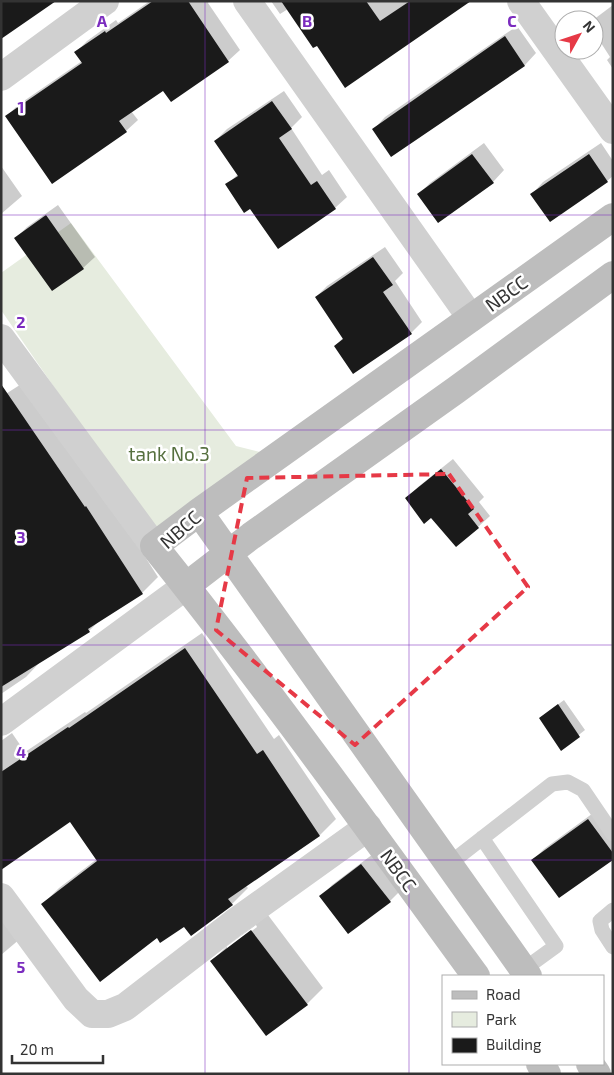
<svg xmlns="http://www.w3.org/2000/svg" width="614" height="1075" viewBox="0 0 614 1075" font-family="'Exo 2',sans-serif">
  <rect width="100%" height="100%" fill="#fff"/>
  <path fill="#e6ecdf" d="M71,223L236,446L260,452L160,541L1,310V273Z"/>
  <path fill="#0003" fill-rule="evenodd" d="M150,1H209L208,3L240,50L228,61L163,89L131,111L138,120L126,131L7,116L18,105L82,61L76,52L87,41L116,20L118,23Z
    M271,1H469L317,44L288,9L280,14Z
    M613,5V69L607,60L610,57L594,32L593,20Z
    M517,26L536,53L525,65L392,155L374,129L385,117Z
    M284,91L302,117L291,128L322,175L329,170L347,197L335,208L250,207L227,185L238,174L215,141L227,129Z
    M484,143L504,170L493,182L418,195L430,183Z
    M601,143L613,161V176L607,181L532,194L543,182Z
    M1,166L22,196L1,214Z
    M58,205L95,257L83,268L53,290L16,238L27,227Z
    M385,247L403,273L395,281L422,322L411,333L335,346L344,337L316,297L327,286Z
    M26,381L103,491L158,577L142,593L98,622L89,631L41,661L26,677L1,694V397Z
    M453,459L484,497L479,502L490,516L478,527L432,516L406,499L418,487Z
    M202,633L274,739L279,735L336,819L320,835L246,886L248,888L232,904L157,936L43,904L59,888L97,859L71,820L1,844V741L12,733L25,752L85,712L86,713Z
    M564,700L585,730L561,749L540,718Z
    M600,808L613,822V858L533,860L544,849Z
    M373,854L401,890L390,901L321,897L332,885Z
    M1,910L27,933L1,955Z
    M268,915L323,988L307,1004L266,1034L212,961L228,945ZM256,925L257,927L227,950V946Z"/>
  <path fill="#1a1a1a" d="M1,1H56L1,39Z
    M153,1H188L229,62L171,102L163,91L119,121L127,132L52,184L5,116L82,63L74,52L105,31L106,33Z
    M281,1H366L380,21L410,1H471L345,88L317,46L313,48Z
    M505,36L525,66L391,157L372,129Z
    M272,101L292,129L279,138L311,185L317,181L336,209L278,249L250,209L244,213L225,184L238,176L214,141Z
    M472,154L494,183L438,223L417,194Z
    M589,154L608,182L550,222L530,194Z
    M46,215L84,269L52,291L14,238Z
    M373,257L393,285L383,292L412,334L353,374L334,346L343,339L315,297Z
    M1,384L85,507L86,506L143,594L88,629L90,632L1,687Z
    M441,469L474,509L468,514L479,528L456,547L431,518L424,524L405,498Z
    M185,648L257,754L263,750L320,836L228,899L233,905L191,936L184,927L160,943L157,938L100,982L41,904L97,861L70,822L1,870V772L68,727L69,728Z
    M558,704L580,737L561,751L539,718Z
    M588,819L613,853V860L559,898L531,860Z
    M361,864L391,902L348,934L319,896Z
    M251,930L308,1005L266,1036L210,961Z"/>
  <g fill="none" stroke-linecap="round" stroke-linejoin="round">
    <path stroke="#d0d0d0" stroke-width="15" d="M482,838L556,946L523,970
      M449,864L552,784L568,782L583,790L613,834
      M613,910L600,921L602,930L613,947"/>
    <path stroke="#d0d0d0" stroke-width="28" d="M247,1L471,318
      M521,1L613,130
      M1,77L105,1
      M1,338L154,546
      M1,722L186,586
      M1,897L76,999L92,1014H108L125,1007L234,923L368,827"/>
    <path stroke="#bdbdbd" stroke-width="28" d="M199,512L528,976
      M186,586L251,536L456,390L613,275
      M476,976C371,832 266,686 154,546L199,512L613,217
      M540,1064L547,1074
      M590,1064L597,1074"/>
  </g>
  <path fill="none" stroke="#e63946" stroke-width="4" stroke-dasharray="10 6" stroke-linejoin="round" d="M449,474L528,587L355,745L216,630L247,478Z"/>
  <path fill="none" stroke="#7b2cbf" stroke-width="1" stroke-opacity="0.55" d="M205,1V1074M409,1V1074M1,215H613M1,430H613M1,645H613M1,860H613"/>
  <g text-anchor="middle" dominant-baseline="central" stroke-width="5" stroke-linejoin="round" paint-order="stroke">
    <g font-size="19" fill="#333" stroke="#fff">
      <text transform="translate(506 293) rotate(-36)">NBCC</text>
      <text transform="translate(180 529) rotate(-41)">NBCC</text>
      <text transform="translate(399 870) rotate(54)">NBCC</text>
    </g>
    <g font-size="19" fill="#56703f" stroke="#fff">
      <text x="169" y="453">tank No.3</text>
    </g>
  </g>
  <g font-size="16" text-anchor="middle" font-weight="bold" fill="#7b2cbf" stroke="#fff" stroke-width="5" stroke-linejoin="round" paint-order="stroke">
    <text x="102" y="27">A</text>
    <text x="307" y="27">B</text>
    <text x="512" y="27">C</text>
    <text x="21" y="113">1</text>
    <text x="21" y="328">2</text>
    <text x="21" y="543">3</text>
    <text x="21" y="758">4</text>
    <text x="21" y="973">5</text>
  </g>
  <rect width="614" height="1075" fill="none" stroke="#333333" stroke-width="5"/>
  <rect x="442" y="975" width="162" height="90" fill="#ffffff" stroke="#adadad"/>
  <rect x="452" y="991" width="25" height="8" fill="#bdbdbd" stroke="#adadad"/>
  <text x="486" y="1000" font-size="15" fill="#333333">Road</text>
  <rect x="452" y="1012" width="25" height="15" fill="#e6ecdf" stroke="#adadad"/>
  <text x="486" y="1025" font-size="15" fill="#333333">Park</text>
  <rect x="452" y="1038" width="25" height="15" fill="#1a1a1a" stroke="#adadad"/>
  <text x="486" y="1050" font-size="15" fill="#333333">Building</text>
  <g transform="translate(579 35) rotate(50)"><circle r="24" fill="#ffffff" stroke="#adadad"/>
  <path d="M0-4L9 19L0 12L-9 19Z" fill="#e63946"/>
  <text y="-8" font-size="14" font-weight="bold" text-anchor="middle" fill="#333333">N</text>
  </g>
  <path d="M12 1055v8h91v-8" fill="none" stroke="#333333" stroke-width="2.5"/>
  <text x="20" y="1055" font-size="15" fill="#333333" stroke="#ffffff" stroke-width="4" paint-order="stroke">20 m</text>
</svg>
